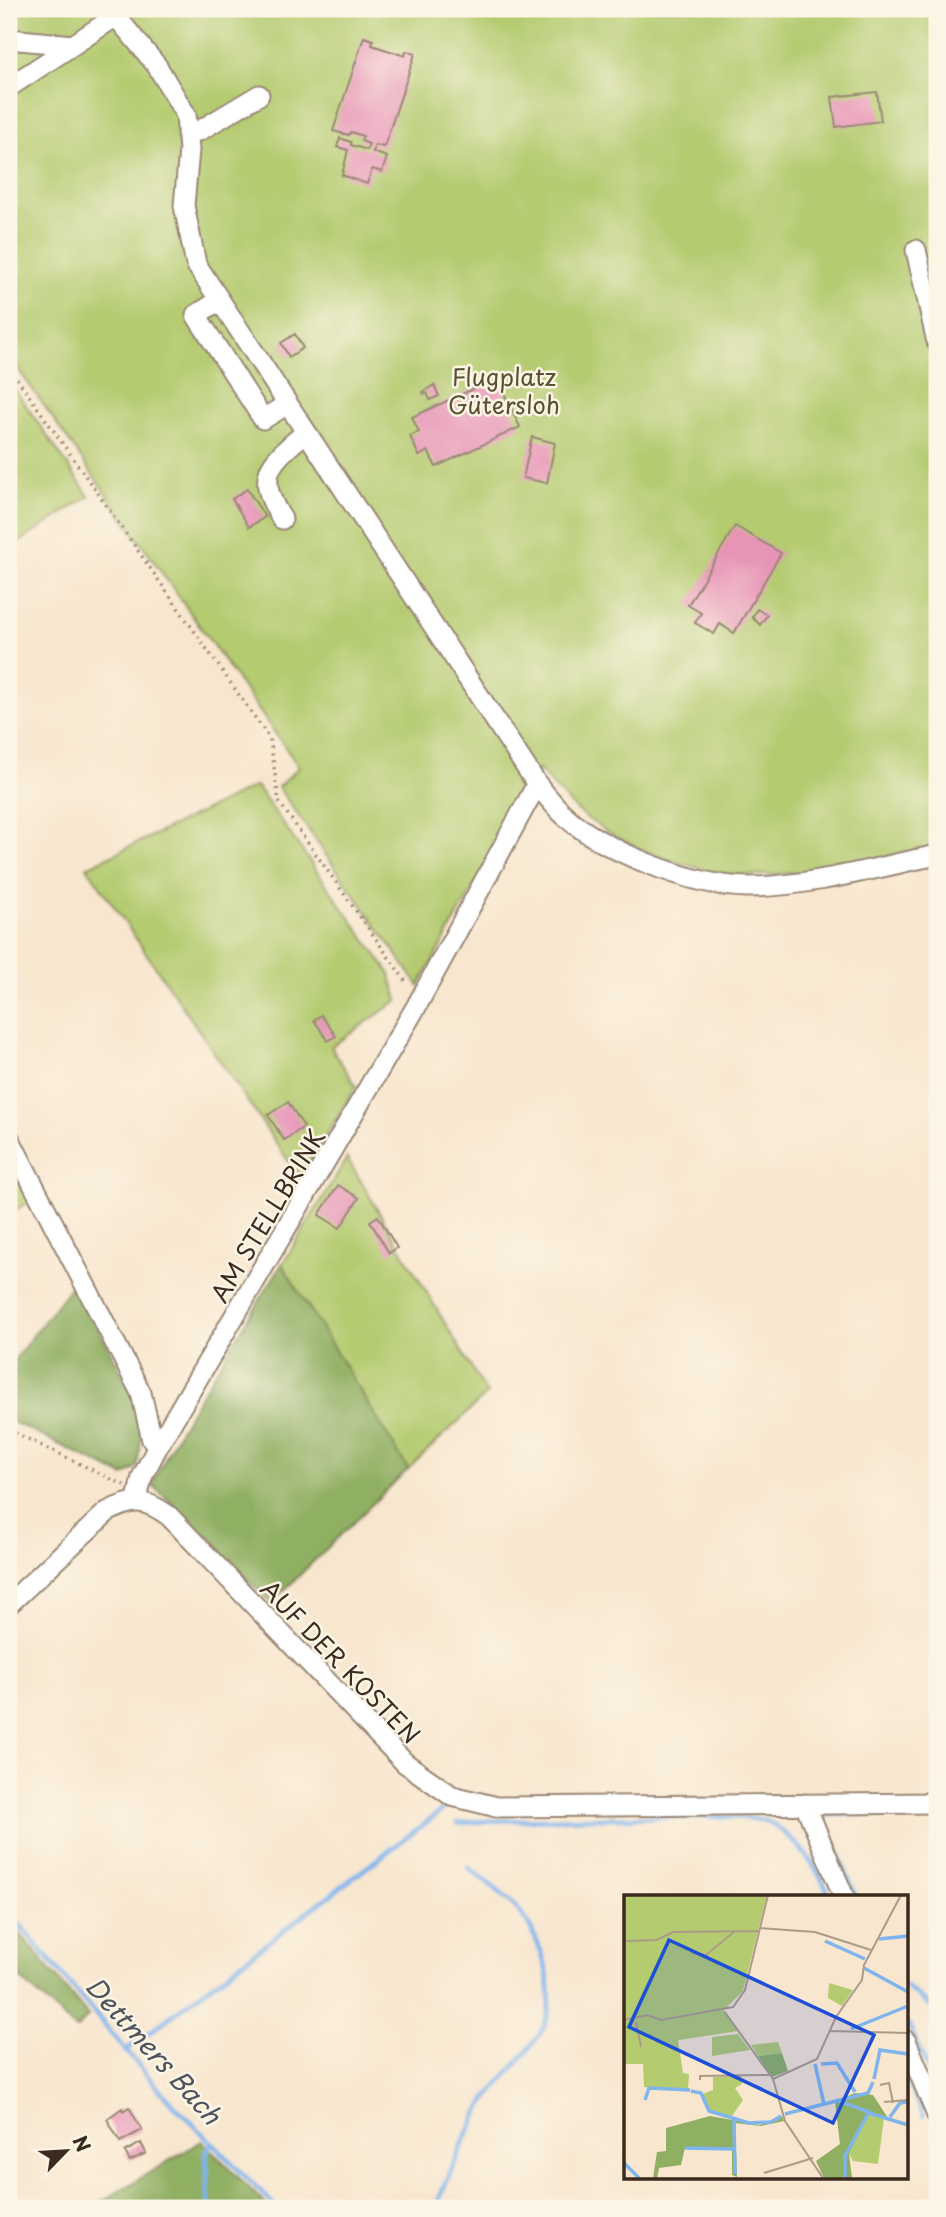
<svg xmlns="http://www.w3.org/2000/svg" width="946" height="2217" viewBox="0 0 946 2217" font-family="'Playpen Sans',sans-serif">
  <rect width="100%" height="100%" fill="#fcf5e5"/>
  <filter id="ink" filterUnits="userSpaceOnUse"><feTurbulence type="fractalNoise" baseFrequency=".0143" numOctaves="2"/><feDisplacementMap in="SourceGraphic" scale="14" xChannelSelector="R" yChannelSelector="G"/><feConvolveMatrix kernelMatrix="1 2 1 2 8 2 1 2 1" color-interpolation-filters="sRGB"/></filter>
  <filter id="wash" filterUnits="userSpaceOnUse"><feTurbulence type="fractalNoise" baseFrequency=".00686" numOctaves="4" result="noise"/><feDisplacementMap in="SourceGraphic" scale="28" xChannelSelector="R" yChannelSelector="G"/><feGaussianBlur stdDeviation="1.57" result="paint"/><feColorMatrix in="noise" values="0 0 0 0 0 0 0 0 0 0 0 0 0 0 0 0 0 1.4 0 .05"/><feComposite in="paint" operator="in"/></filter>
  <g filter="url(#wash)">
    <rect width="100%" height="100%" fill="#f8e6ce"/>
    <path fill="#b4cb70" stroke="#787a47" stroke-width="2" d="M9,9H937V847C878,857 801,878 742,875C700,873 636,851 601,828C578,813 556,791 539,769L419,986L278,787L299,767L9,356Z
      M9,381L89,496L9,549Z
      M256,786L390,974L398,1000L331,1047L356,1086L300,1178L87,867Z
      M347,1158L487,1394L408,1469L282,1265Z
      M9,1161L30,1201L9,1214Z"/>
    <path fill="#8faf62" stroke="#656c40" stroke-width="2" d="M282,1264L408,1469L271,1603L152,1484L180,1429Z
      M74,1282L134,1396L142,1435L137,1467L124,1476L9,1420V1367Z
      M9,1920L88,2016L76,2029L9,1968Z
      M202,2141L269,2208H91Z"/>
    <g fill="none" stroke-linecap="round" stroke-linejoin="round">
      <path stroke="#7fb4ed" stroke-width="5" d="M458,1823C528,1818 598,1818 668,1817C690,1817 753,1814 770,1823C798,1839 818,1868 830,1897
        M856,1897L823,1816L831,1814L937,1815
        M9,1912L162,2093L277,2208
        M906,1987L937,2011
        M909,2025L937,2090
        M125,2051L445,1808
        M906,2076L923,2116
        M209,2208L206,2153L212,2143
        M435,2208C451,2173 464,2135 485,2102C502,2078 525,2057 541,2032C561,1999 542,1940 520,1912C506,1895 485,1881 468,1867"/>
    </g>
    <g id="blocks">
      <path fill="#e794b7" d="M364,37L373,40L372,45L405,56L406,51L415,54L384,147L375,145L373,152L387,157L382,172L372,169L367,184L342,175L348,150L337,147L340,138L351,142V145L367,150L369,144L361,141L363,136L351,132L349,135L333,131Z
        M877,92L881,121L836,127L832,97Z
        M295,334L303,348L289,357L281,343Z
        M497,378L520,427L436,467L428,451L419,456L410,436L419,432L412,417Z
        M434,385L439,396L430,400L427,393L424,394L423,392Z
        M532,437L555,443L547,483L523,478Z
        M247,489L265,517L249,527L232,499Z
        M735,526L781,553L734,633L720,624L714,634L695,623L701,613L688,605Z
        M757,609L767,615L760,625L752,617Z
        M321,1015L336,1036L328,1041L314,1020Z
        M288,1102L304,1127L284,1140L268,1115Z
        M338,1185L359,1198L340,1228L319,1215Z
        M378,1216L397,1248L389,1253L370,1221Z
        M129,2107L142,2130L120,2142L107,2119L122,2108L123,2111Z
        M141,2143L146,2153L130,2161L125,2152Z"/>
    </g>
  </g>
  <g filter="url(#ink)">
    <use href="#blocks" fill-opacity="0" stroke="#9a8876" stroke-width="2"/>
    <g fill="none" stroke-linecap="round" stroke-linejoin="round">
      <defs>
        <path id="minor" d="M110,9L157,66L186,115L189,150L184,206L196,264L537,784C545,794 553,804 562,813C601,851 693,886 747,887C808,887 878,867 937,855
          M9,39L73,45L116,16
          M9,87L73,45
          M187,133L199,131L259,95
          M916,250L937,342
          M220,300L196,315L263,419L288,404
          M282,519C253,474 271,462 306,432
          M9,1138L141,1393L152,1440L158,1446
          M137,1500L142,1477L158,1446L416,1007L537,784
          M9,1604L107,1512C134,1498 144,1498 169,1516L405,1763L452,1796L497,1807L937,1803
          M805,1804L844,1897
          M906,2041L937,2115"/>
      </defs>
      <use href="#minor" stroke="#9a8876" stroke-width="23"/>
      <path stroke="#9a8876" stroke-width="3.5" stroke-dasharray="2 5" stroke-linecap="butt" d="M9,367L270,739L279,802L407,983
        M9,1430L124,1485"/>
      <use href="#minor" stroke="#fff" stroke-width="19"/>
    </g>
  </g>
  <g text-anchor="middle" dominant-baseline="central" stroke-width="5" stroke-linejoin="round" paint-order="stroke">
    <g font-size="24" fill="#595232" stroke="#fcf5e5">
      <text x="504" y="376">Flugplatz<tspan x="504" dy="28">Gütersloh</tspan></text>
    </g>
    <g font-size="24" fill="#3b2a1e" stroke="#fcf5e5">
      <text transform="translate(267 1215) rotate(-59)">AM STELLBRINK</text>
      <text transform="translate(341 1661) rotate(46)">AUF DER KOSTEN</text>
    </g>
    <g font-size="26" font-style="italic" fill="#4f535c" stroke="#fcf5e5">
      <text transform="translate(154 2050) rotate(48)">Dettmers Bach</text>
    </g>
  </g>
  <g transform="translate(624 1895)">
    <rect width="284" height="284" fill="#f8e6ce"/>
    <path d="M0,0H143L119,96L99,116L114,136L16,151L54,145L59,178L65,179L64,195L20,192L19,169H0ZM205,88L229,95L218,111L204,103ZM114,139L126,155L88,161V142ZM154,147L158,158L134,161L127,150ZM117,181L118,189L111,193L119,205L108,221L86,216L78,199L89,195V182ZM244,220L260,223L254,269L229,266L225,259Z" fill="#b4cb70"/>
    <path d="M158,158L164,176L148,182L134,161ZM231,198L249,200L264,223L244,220L225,259L228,283H200L192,266L216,249L211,206ZM86,221L136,230L158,221L160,226L137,231L111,228L113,282L108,280V254L61,253L57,270L35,273L33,283H29L33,257L42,256V233Z" fill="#8faf62"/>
    <path fill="none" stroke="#7fb4ed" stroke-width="3.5" d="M255,44L284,41M201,46L241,64M240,73L284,97M227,134L284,111M191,169L200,209M197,169L213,168L231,197M250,184L256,155L284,159M67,196L77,198L85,216L125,228L147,227L157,221M21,205L25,193L66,195M212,205L245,217L221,261V283M245,218L284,230M161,219L244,198L249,187M266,222L276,208L284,207M110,224L111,279M61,253L109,254M0,268L15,283"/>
    <path fill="none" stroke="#ac9b88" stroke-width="2" d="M136,33L191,37L247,55M0,46L33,45L49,37L135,36M67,58L82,60L110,37M100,116L149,184M0,125L23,120L37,125L109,112L121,95L144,0M12,127L17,152M206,136L284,138M149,184L193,164L212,122L238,85L240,70L277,0M149,184L161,226L199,283M76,185V181L145,180M256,190L265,188L269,208M260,207L284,205M140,278L189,263"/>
    <path fill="#1d4ed8" fill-opacity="0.15" stroke="#1d4ed8" stroke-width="3.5" d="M45,45L250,140L209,228L5,132Z"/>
    <rect width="284" height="284" fill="none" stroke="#3b2a1e" stroke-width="3.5"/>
  </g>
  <rect width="946" height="2217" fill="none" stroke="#fcf5e5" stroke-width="35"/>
  <g transform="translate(66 2151) rotate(65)" stroke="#fcf5e5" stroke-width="5" paint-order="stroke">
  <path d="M0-5L12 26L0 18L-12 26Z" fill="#3b2a1e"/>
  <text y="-10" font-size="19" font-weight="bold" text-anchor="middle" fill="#3b2a1e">N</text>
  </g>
</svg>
